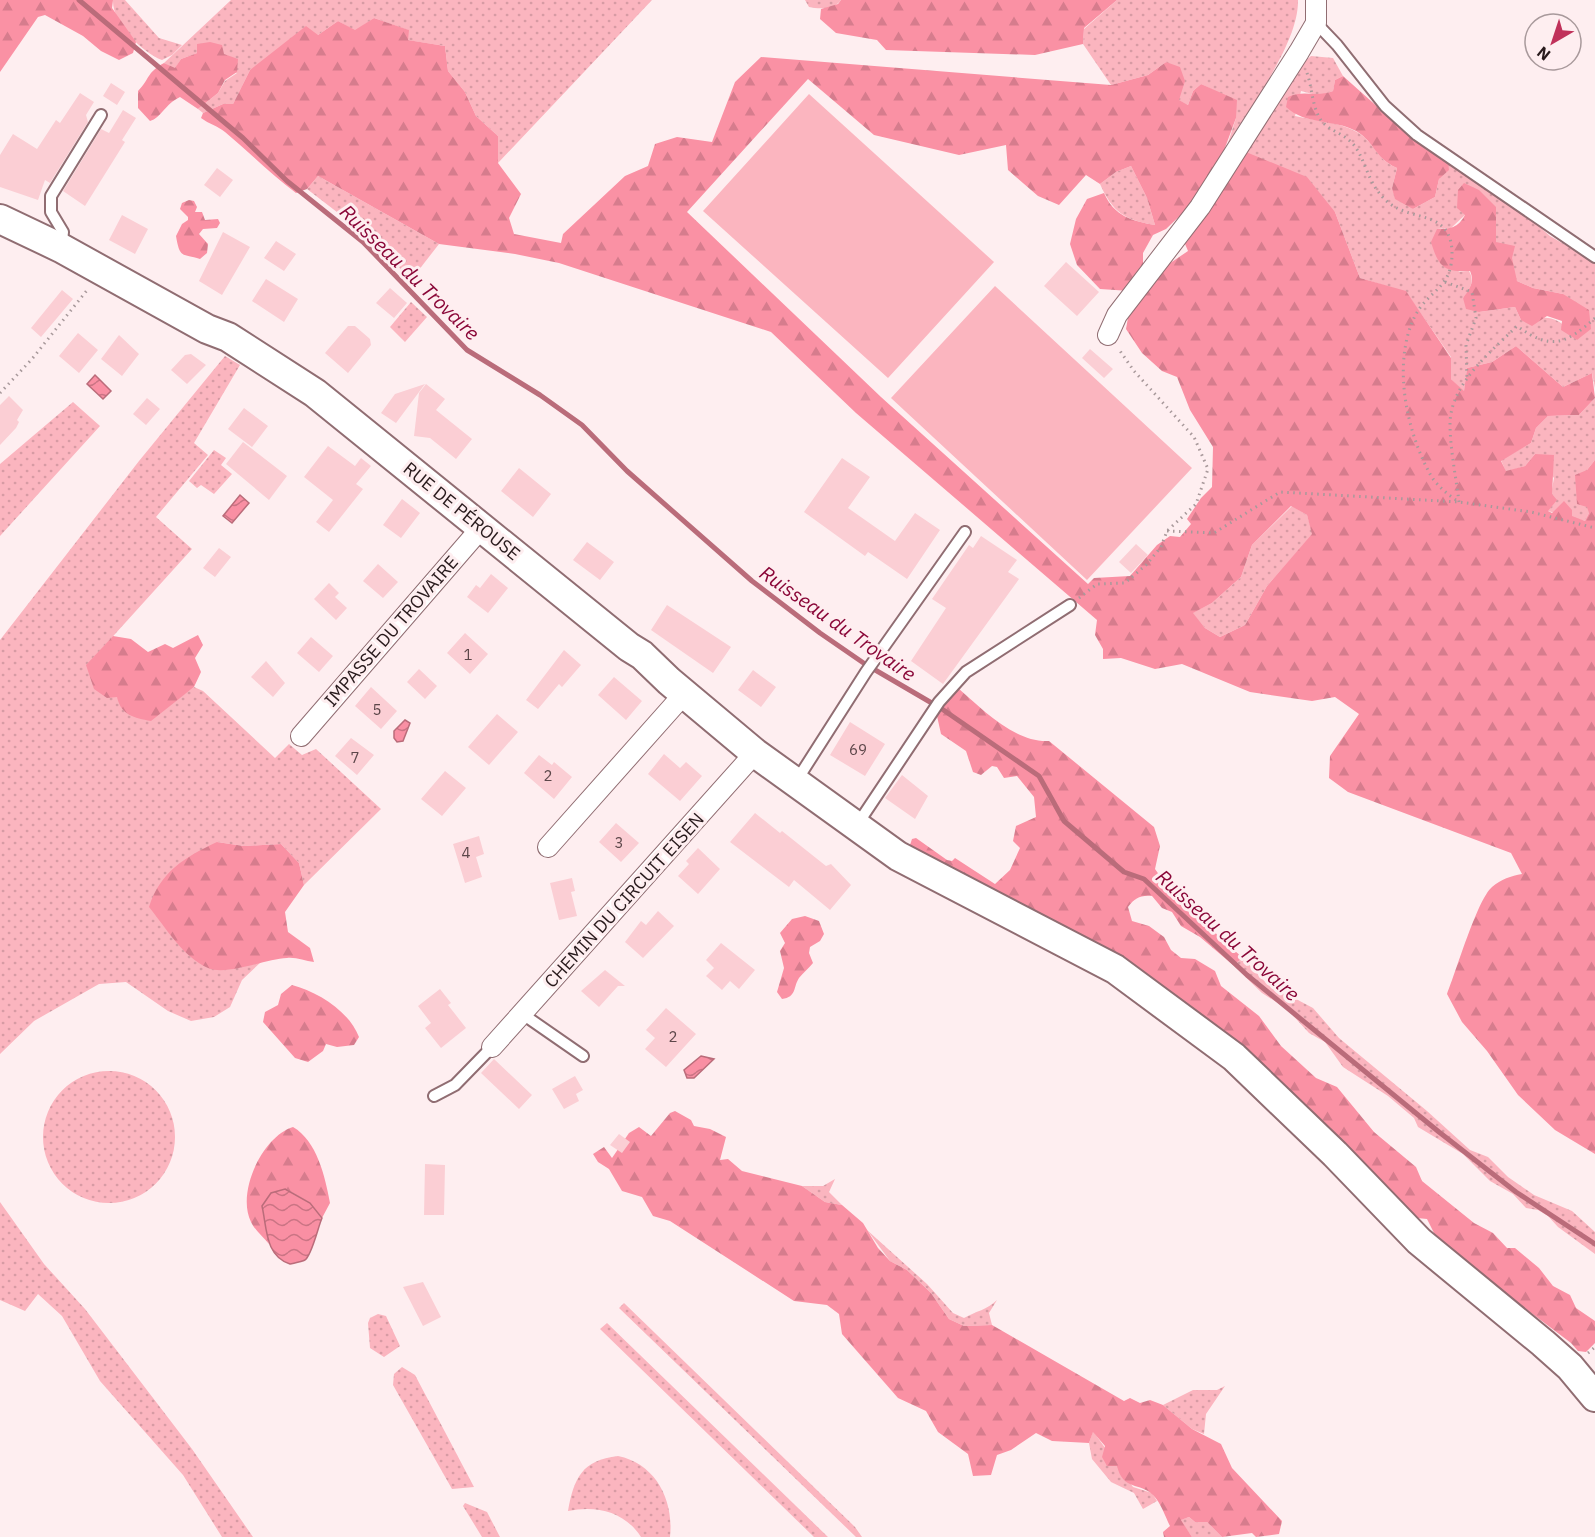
<svg xmlns="http://www.w3.org/2000/svg" width="1595" height="1537" viewBox="0 0 1595 1537" font-family="'IBM Plex Sans',sans-serif">
  <defs>
    <pattern id="grass-dots" width="8" height="8" patternUnits="userSpaceOnUse" patternTransform="scale(1.5)"><rect width="8" height="8" fill="#fbb5bf"/><path d="M2 2h.1M6 6h.1" fill="none" stroke="#d79ba4" stroke-width="1.8" stroke-linecap="round"/></pattern>
    <pattern id="forest-firs" width="22" height="20" patternUnits="userSpaceOnUse" patternTransform="scale(1.5)"><rect width="22" height="20" fill="#fa91a4"/><path d="M5 1l3.5 6h-7zM16 11l3.5 6h-7z" fill="#d67c8d"/></pattern>
    <pattern id="water-waves" width="16" height="10" patternUnits="userSpaceOnUse" patternTransform="scale(1.5)"><rect width="16" height="10" fill="#f98fa3"/><path d="M0 5q4-4 8 0t8 0" fill="none" stroke="#ca7484"/></pattern>
  </defs>
  <rect width="100%" height="100%" fill="#feeef0"/>
  <path fill="url(#grass-dots)" fill-rule="evenodd" d="M113,0H125L159,38L182,45L172,55L162,60C142,52 112,23 113,0Z
    M231,0H652L498,163V136L476,116L465,92L448,71L445,46L407,40L408,30L374,18L355,31L338,21L318,35L250,70L233,104H223L203,113L198,109L218,93L225,81L237,73L197,53L181,59L175,69L164,63Z
    M805,0H841C834,10 819,9 809,7Z
    M1117,0H1298C1299,43 1250,107 1228,143L1236,118L1215,91L1201,84L1193,91L1188,105L1178,100L1184,80L1166,62L1148,75L1111,85L1083,44L1084,29Z
    M1311,56L1333,58L1343,76L1335,80L1333,91L1320,96L1301,91L1295,116C1313,120 1339,122 1355,131C1376,142 1373,157 1397,168L1392,188L1413,209L1435,197L1439,179L1448,162L1535,223L1550,236L1595,262V388L1592,373L1563,387L1516,346L1492,362L1467,368L1464,392L1451,379V357L1406,292L1360,278L1335,212L1246,152L1295,70ZM1496,207V242L1517,281L1533,288L1563,294L1577,340C1557,315 1552,316 1521,320L1515,307L1479,312L1463,298C1470,288 1475,282 1469,271L1459,272L1437,229L1451,228L1465,215Z
    M1131,166L1147,198L1155,225C1125,220 1113,213 1100,184L1116,172Z
    M318,176L439,244L411,280L372,239L307,189Z
    M411,302L427,317L405,342L390,327Z
    M225,356L240,365L194,443L208,455L156,517L192,549L87,665L117,697L175,701L194,687L203,691L275,758L289,744L302,755L316,749L381,809L304,885L299,863L281,844L244,846L217,842L238,968L262,961L242,980L230,1007L214,1017L191,1021L168,1011L126,982L99,984L34,1021L0,1054V640L139,461Z
    M1595,398V460L1587,470L1589,513L1585,521L1548,511L1554,478L1535,454L1525,466L1506,472L1501,460L1531,443L1536,428L1548,416L1579,415Z
    M73,402L100,426L0,536V464Z
    M214,450L226,458L221,465L232,474L214,494L201,485L197,488L189,481Z
    M1292,506L1307,515L1313,534L1267,586L1245,625L1220,637L1205,628L1192,613L1212,603L1241,577L1252,545Z
    M1243,958L1266,983L1313,1008L1339,1038L1427,1111L1470,1150L1488,1157L1508,1177L1534,1195L1572,1211L1595,1232V1254L1558,1227L1548,1216L1538,1210L1526,1208L1513,1194L1490,1181L1463,1154L1418,1127L1414,1118L1388,1096L1343,1067L1325,1042L1309,1033L1287,1009L1262,993L1233,965Z
    M43 1137a66 66 0 1 1 132 0a66 66 0 1 1-132 0Z
    M835,1179L829,1192L842,1205L825,1202L802,1186H823Z
    M0,1202L44,1264L85,1309L192,1449L253,1537H222L183,1475L100,1381L62,1316L38,1294L25,1311L0,1300Z
    M867,1230L927,1284L953,1313L964,1318C976,1311 987,1310 997,1300L989,1313L992,1325L964,1326L949,1319L931,1293L907,1270L890,1261Z
    M624,1303L855,1527L862,1537H856L619,1308Z
    M378,1314L386,1316L400,1346L384,1357L370,1348L368,1323L370,1318Z
    M607,1323L828,1537H814L600,1329Z
    M402,1367L415,1375L474,1487L452,1489L393,1385L394,1374Z
    M1225,1386L1206,1414L1204,1434L1192,1429L1163,1405L1193,1390H1217Z
    M1093,1431L1133,1487L1152,1493L1157,1501L1143,1509L1134,1493L1111,1482L1092,1459L1089,1443Z
    M618,1456C656,1464 674,1500 670,1537H641C625,1512 597,1505 568,1511C574,1478 582,1460 618,1456Z
    M465,1503L487,1512L500,1537H482L463,1506Z
    M1189,1517L1195,1522H1207L1222,1537H1192L1180,1520Z"/>
  <path fill="url(#forest-firs)" fill-rule="evenodd" d="M0,0H113L112,8L136,42L133,53L119,60L101,51L83,36L45,15L38,17L0,72Z
    M841,0H1117L1084,28L1083,44L1035,55L886,50L877,40L836,33L820,19L821,9L838,4Z
    M374,18L409,30L408,40L445,46L448,71L465,92L476,116L498,136V163L521,194L509,218L514,234L561,243L563,234L625,176L648,166L655,144L677,137L712,142L735,82L761,57L1111,85L1148,75L1166,62L1180,67L1185,81L1179,100L1188,105L1193,91L1201,84L1237,100L1236,118L1219,164L1187,209L1166,229L1153,235L1143,253V265L1130,291L1100,289L1077,265L1070,244L1076,219L1087,199L1104,193C1114,216 1132,221 1155,225L1147,198L1131,166L1116,172L1100,184L1086,175L1059,205L1038,196L1008,170L1006,145L959,155L874,135L808,79L687,212L881,397L1088,584L1094,578L1130,576L1157,545L1170,536L1180,537L1191,524L1187,519L1201,498L1212,487L1213,447L1190,410L1177,377L1162,371L1142,353L1126,329L1129,312L1157,272L1188,251L1183,239L1246,152L1307,177L1335,212L1360,278L1406,291L1451,358V379L1464,391L1467,368L1492,362L1516,346L1563,387L1592,373L1595,398L1579,415L1548,416L1536,428L1531,443L1501,461L1506,471L1525,466L1535,454L1554,455L1552,494L1557,500L1548,511L1552,513L1564,501L1572,510V516L1585,521L1589,513L1587,507L1577,504L1575,475L1587,470L1595,460V1154L1555,1130L1518,1095L1487,1051L1462,1022L1447,994C1456,972 1477,900 1492,887C1501,879 1511,876 1522,874L1511,853L1348,792L1329,778L1330,756L1359,714L1335,697L1312,701L1250,692L1182,664L1155,669L1121,658L1103,659V649L1095,635L1097,620L856,413L771,332L559,263L515,254L439,244L318,176L307,189L296,193C271,174 249,152 225,132C218,126 209,124 201,118L203,113L223,104H233L250,70L306,26L318,35L338,21L355,30ZM1291,506L1307,515L1312,534L1267,586L1245,625L1220,637L1205,628L1193,613L1212,603L1241,577L1252,545Z
    M210,42L222,45L224,54L238,59L237,72L225,80L218,93L198,109L180,97C165,104 161,118 150,121L138,108V91C150,79 146,73 164,63L175,68L181,59L197,53V44Z
    M1343,76L1418,143L1448,162L1449,170L1439,179L1435,197L1413,209L1395,199L1392,188L1397,168C1373,157 1376,143 1356,131C1334,119 1305,125 1286,107L1288,97C1305,89 1315,98 1333,91L1335,80Z
    M1464,183L1479,190L1496,207V242L1515,246L1512,258L1517,281L1533,288L1563,294L1589,310L1591,329L1577,340L1561,330L1562,321L1547,316L1532,326L1521,320L1515,307L1479,312L1466,309L1463,298C1470,288 1475,282 1470,271C1443,273 1438,265 1431,242L1437,229C1450,229 1458,228 1465,215L1457,208L1458,190Z
    M189,200L194,201L197,207L195,212H202L205,220L218,219L220,223L217,228L203,229L199,234L208,244L207,253L200,259C183,253 180,260 176,236L182,224L188,220V217L180,209L182,203Z
    M198,635L203,645L195,658L201,672L194,687L151,721C134,718 121,715 117,697L107,698L94,689L86,665L113,636L131,639L148,652L165,644L173,648Z
    M958,688C982,709 1015,743 1049,741L1154,827L1160,846L1155,869L1165,883L1196,906L1218,936L1243,958L1233,965L1200,937L1181,926L1172,912L1162,908L1152,896C1140,895 1135,898 1128,907L1132,921L1149,926L1164,937L1171,950L1181,958L1195,959L1215,971L1221,986L1259,1016L1281,1046L1316,1078L1337,1087L1374,1132L1416,1167L1422,1181L1474,1223L1493,1233L1507,1248H1515L1539,1268L1553,1286L1570,1295L1576,1308L1595,1321V1343L1586,1352L1578,1351L1571,1343L1439,1243L1427,1219L1417,1218L1296,1104L915,853L910,845L912,839L916,838L947,860L952,861L955,858L995,884L1010,870L1020,848L1013,841L1016,826L1036,817L1034,797L1017,776L1004,778L997,767L992,766L981,775L973,772L966,751L941,734L937,716Z
    M217,842L244,846L281,844L299,863L304,885L285,912L288,932L310,948L314,962C305,961 296,957 287,958C265,959 227,976 208,968C183,957 166,928 149,907C160,872 185,857 217,842Z
    M805,916L819,921L824,934L820,941L810,947L809,953L813,963C809,968 803,973 799,978C793,987 797,997 782,999L777,992L784,968L780,951L785,943L780,933L792,919Z
    M292,985C318,992 349,1011 359,1037L354,1045L337,1047L326,1044L323,1051L308,1062L295,1058L263,1022L265,1012L278,1005L281,994Z
    M675,1111L691,1120L694,1126L710,1129L726,1137L720,1160L728,1159L742,1171L802,1186L825,1202L842,1205L863,1223L878,1248L890,1261L907,1270L931,1293L949,1319L964,1326L992,1325L1124,1401L1130,1398L1140,1403L1150,1400L1163,1405L1192,1429L1221,1444L1232,1468L1282,1521L1279,1534L1256,1537L1252,1533L1222,1537L1207,1522H1195L1189,1517L1181,1520L1192,1537H1164L1163,1532L1170,1526C1165,1516 1161,1503 1153,1495C1140,1482 1123,1491 1117,1466H1107L1102,1457L1105,1446L1093,1432L1089,1443L1052,1441L1036,1433L1011,1450L997,1455L991,1475L973,1476L968,1454L938,1432L926,1411L898,1398L842,1334L839,1314L827,1305L794,1301L670,1221L653,1216L642,1197L622,1191L609,1169L598,1162L593,1154L604,1147L612,1158L629,1133L639,1127L651,1136L670,1113Z
    M293,1127C317,1141 325,1176 330,1203L322,1218L310,1203L286,1189L262,1206L269,1244C263,1237 254,1229 251,1222C236,1192 263,1136 293,1127Z"/>
  <path fill="#fbb5bf" d="M809,94L994,262L888,378L703,211Z
    M995,286L1192,468L1087,580L891,398Z"/>
  <path fill="url(#water-waves)" stroke="#ba6c7a" stroke-width="1.5" d="M95,375L111,391L103,399L87,384Z
    M240,495L249,503L232,523L223,516Z
    M405,720L410,723L403,741L397,742L394,738V731Z
    M701,1056L714,1059L694,1078H687L684,1070Z
    M285,1189L310,1203L322,1218C318,1227 312,1255 305,1260C301,1262 294,1263 290,1264C265,1256 267,1228 262,1206L271,1193Z"/>
  <g fill="none" stroke-linecap="round" stroke-linejoin="round">
    <path stroke="#ba6c7a" stroke-width="5" d="M79,0L243,138L287,181L363,242L467,350L540,395L582,425L627,471L752,581L820,633L865,664L942,709L1039,776L1064,821L1124,872L1144,879L1247,975L1439,1132L1516,1192L1595,1244"/>
  </g>
  <path fill="#fbced4" d="M111,83L125,92L117,105L103,96Z
    M80,93L94,102L86,115L88,122L50,183L45,180L38,200L0,187V155L13,134L37,149L56,120L60,123Z
    M123,110L136,118L122,140L125,142L85,206L63,191L101,129L109,133Z
    M217,168L233,180L220,197L204,185Z
    M122,215L148,229L135,254L109,240Z
    M223,232L250,247L222,295L199,281Z
    M276,241L296,254L284,271L264,258Z
    M1066,262L1099,292L1077,316L1044,286Z
    M266,279L298,299L284,322L252,301Z
    M390,288L407,303L394,318L376,303Z
    M62,290L73,299L41,337L31,328Z
    M348,326H355L370,339L371,345L348,373L325,353Z
    M78,333L98,350L79,373L59,356Z
    M119,335L139,354L122,376L101,359Z
    M1090,349L1113,369L1104,378L1082,358Z
    M191,354L206,365L187,384L171,370L185,355Z
    M425,384L396,423L381,413L395,394Z
    M426,384L445,399L436,410L472,439L456,459L430,438L414,436L419,393Z
    M9,396L23,410L17,420L19,422L16,428L0,445V405Z
    M147,398L160,409L146,425L133,414Z
    M244,408L268,426L252,447L228,429Z
    M243,442L287,476L269,500L226,464Z
    M328,446L355,466L361,458L371,466L356,484L363,489L329,532L316,522L333,500L304,477Z
    M842,458L870,477L848,508L895,541L915,513L940,530L907,579L868,552L865,556L804,512Z
    M519,468L551,494L533,517L501,491Z
    M402,499L420,513L401,538L383,525Z
    M981,536L1017,560L1008,572L1019,579L943,684L911,661L946,608L932,599L969,545L973,548Z
    M587,542L614,562L600,580L573,560Z
    M1136,544L1148,555L1131,573L1119,562Z
    M219,548L231,557L215,577L203,568Z
    M378,564L398,582L383,598L363,581Z
    M491,574L508,588L488,613L467,597L476,585L480,588Z
    M329,583L339,593L335,597L347,608L336,620L314,599Z
    M667,605L731,647L713,673L651,630Z
    M465,633L488,654L470,674L447,653Z
    M311,637L333,656L319,672L297,653Z
    M564,650L581,665L562,687L559,684L538,709L526,700Z
    M266,661L285,683L273,697L251,677Z
    M419,669L437,686L425,699L407,682Z
    M753,670L776,687L761,707L738,690Z
    M614,677L642,701L626,720L598,695Z
    M371,687L397,711L381,729L355,706Z
    M497,714L518,732L489,765L468,747Z
    M850,722L885,744L865,776L830,755Z
    M351,738L374,755L357,775L335,756Z
    M664,754L680,768L686,762L702,776L680,801L648,774Z
    M539,755L552,765L554,762L572,777L554,799L524,773Z
    M445,771L466,788L442,816L421,799Z
    M902,775L928,796L915,819L885,798Z
    M755,813L780,833L782,831L826,866L831,864L851,885L830,910L794,880L789,887L730,842Z
    M616,823L639,843L621,862L599,842Z
    M479,836L484,854L476,857L482,877L465,883L453,844Z
    M698,848L720,869L698,894L678,876L689,864L686,861Z
    M572,878L575,891L571,892L577,916L559,920L550,883Z
    M658,911L674,926L643,958L625,942L641,921L646,925Z
    M721,943L755,970L739,989L730,981L722,990L706,976L714,968L706,960Z
    M605,970L625,986H618L599,1007L581,991Z
    M440,989L451,1003L448,1005L466,1028L441,1048L425,1028L431,1023L418,1006Z
    M666,1008L696,1034L666,1067L645,1049L655,1038L646,1030Z
    M494,1059L532,1095L519,1109L481,1073Z
    M575,1076L583,1090L576,1094L579,1101L564,1109L552,1089Z
    M619,1134L630,1142L622,1153L610,1145Z
    M425,1164L445,1165L444,1215H424Z
    M423,1282L441,1317L423,1326L403,1287Z"/>
  <g fill="none" stroke-linecap="round" stroke-linejoin="round">
    <defs>
      <path id="lane" d="M1316,23L1337,45L1385,106L1417,135L1595,257
        M61,247L63,232L51,212V196L101,115
        M797,780L866,672L965,532
        M857,825L939,702L966,672L1070,605
        M521,1013L583,1056
        M434,1096L455,1085L492,1047"/>
      <path id="street" d="M1108,335L1117,315L1200,207L1299,52L1316,23V0
        M301,736L482,527
        M548,847L684,694
        M492,1047L755,753"/>
      <path id="secondary" d="M0,219L61,248L207,329L228,337L315,393L629,647L642,655L669,681L755,753L898,856L1115,969L1234,1057L1335,1154L1419,1241L1543,1343L1570,1367L1595,1397"/>
    </defs>
    <use href="#lane" stroke="#906d72" stroke-width="14"/>
    <use href="#street" stroke="#906d72" stroke-width="22"/>
    <use href="#secondary" stroke="#906d72" stroke-width="32"/>
    <path stroke="#a8999b" stroke-width="3" stroke-dasharray="1.5 4.5" stroke-linecap="butt" d="M1307,73C1312,87 1312,104 1319,117C1326,130 1341,132 1351,142C1366,156 1366,185 1389,203C1413,222 1450,210 1452,251C1453,289 1428,290 1415,316C1392,362 1406,430 1430,474C1436,485 1448,495 1459,502
      M1445,282L1472,292L1476,318L1466,345L1467,379
      M0,393L32,359L88,289
      M1459,502C1456,477 1450,449 1450,423C1451,383 1491,352 1517,326C1551,351 1566,344 1595,318
      M1167,531L1214,533L1280,492L1459,502L1531,512L1595,528
      M1079,598L1097,584L1125,583L1146,565L1161,547L1167,531L1196,504L1208,469L1194,437L1134,371L1118,348
      M1588,1353L1595,1347"/>
    <use href="#lane" stroke="#fff" stroke-width="10"/>
    <use href="#street" stroke="#fff" stroke-width="20"/>
    <use href="#secondary" stroke="#fff" stroke-width="28"/>
  </g>
  <g text-anchor="middle" dominant-baseline="central" stroke-width="6" stroke-linejoin="round" paint-order="stroke">
    <g font-size="15" fill="#5d474a">
      <text x="468" y="654">1</text>
      <text x="377" y="709">5</text>
      <text x="858" y="749">69</text>
      <text x="355" y="757">7</text>
      <text x="548" y="775">2</text>
      <text x="619" y="842">3</text>
      <text x="466" y="852">4</text>
      <text x="673" y="1036">2</text>
    </g>
    <g font-size="18" fill="#281a1c" stroke="#feeef0">
      <text transform="translate(462 511) rotate(39)">RUE DE PÉROUSE</text>
      <text transform="translate(391 631) rotate(-49)">IMPASSE DU TROVAIRE</text>
      <text transform="translate(624 900) rotate(-48)">CHEMIN DU CIRCUIT EISEN</text>
    </g>
    <g font-size="20" font-style="italic" fill="#8a0738" stroke="#feeef0">
      <text transform="translate(410 272) rotate(44)">Ruisseau du Trovaire</text>
      <text transform="translate(838 623) rotate(35)">Ruisseau du Trovaire</text>
      <text transform="translate(1228 935) rotate(42)">Ruisseau du Trovaire</text>
    </g>
  </g>
  <g transform="translate(1553 42) rotate(219)"><circle r="28" fill="#feeef0" stroke="#a8999b" stroke-width="1.5"/>
  <path d="M0-4.5L10 22L0 15L-10 22Z" fill="#c0315a"/>
  <text y="-9" font-size="16" font-weight="bold" text-anchor="middle" fill="#281a1c">N</text>
  </g>
</svg>
